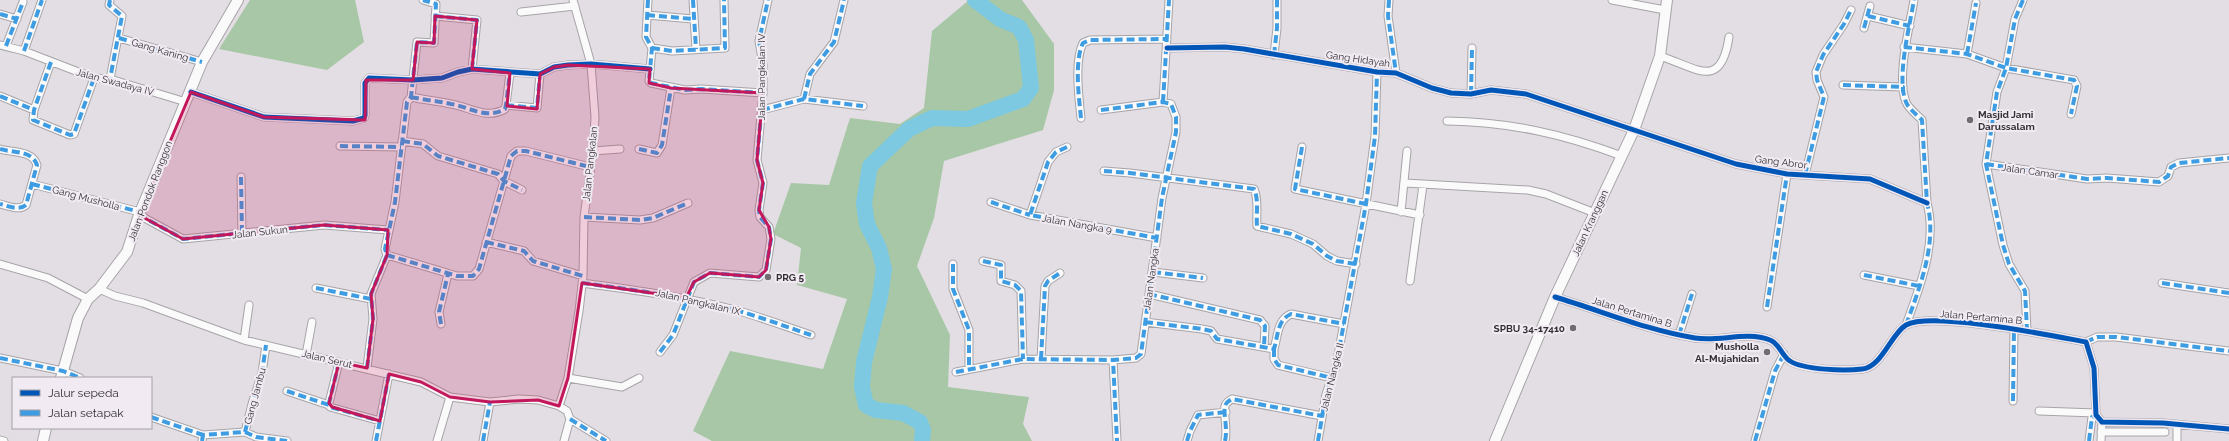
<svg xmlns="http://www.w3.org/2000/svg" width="2229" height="441" viewBox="0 0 2229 441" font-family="Raleway,sans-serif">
  <rect width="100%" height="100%" fill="#e2dee4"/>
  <path fill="#a8c7a6" d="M250,0H355L364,42L327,70L219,49Z
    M969,0H1022L1054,44V90L1043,130L944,161L934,218L917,266L950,335L948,387L1029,397L1023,424L1032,441H712L693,431L730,351L823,369L847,299L797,285L801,248L773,234L791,183L829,185L850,118L900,124L924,108L932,31Z"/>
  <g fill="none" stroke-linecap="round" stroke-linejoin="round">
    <path stroke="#7cc9e1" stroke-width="16" d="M922,441L923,430L920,422L903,413L876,410L866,405L862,387L864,362L880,297L884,269L879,248L867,224L864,203L870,166L909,129L932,118L968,119L1023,99L1031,88L1026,40L1019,27L1000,19L975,0"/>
    <defs>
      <path id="street" d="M110,0L109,5L122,16L110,79
        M648,0L646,37L652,48L649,81L651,83L685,90L701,89L763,93
        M693,0L696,49
        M1389,0L1388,16L1396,73
        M1612,0L1665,10
        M2023,0L2015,19L2006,68L1997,92L1986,164L2003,245L2009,264L2025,291L2027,330
        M521,12L575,6
        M0,14L17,19
        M647,15L693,19
        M435,16L477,20L472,69
        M1868,16L1910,26
        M1864,28L1870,6
        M119,38L202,62
        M0,45L24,51L94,78L110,79L186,102
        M6,46L23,2
        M1904,47L1967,54L2006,68L2074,80L2077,86L2071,114
        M652,48L672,51L725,48L724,0
        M1167,48L1225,47L1244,49L1377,72L1396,73L1432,88L1451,93L1471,94L1491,90L1526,94L1736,164L1787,174L1870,179L1927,203
        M24,51L42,0
        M1967,54L1976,3
        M1274,55L1277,28V0
        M1660,56C1697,68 1721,91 1729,37
        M51,62L34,110L33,120L70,135L74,134L94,78
        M1843,85L1903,87V91
        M191,92L264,117L353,121L364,118L365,115V83L369,78L413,80L442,78L458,72L472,69L540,74L554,67L568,65L591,64L650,69
        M1471,94L1472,48
        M0,96L34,110
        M411,97C424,100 438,101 451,104C470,107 486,120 505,109L506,105L510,73
        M804,99L810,74L834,42L844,0
        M1163,102L1169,0
        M506,105L537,108L540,74
        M762,110L804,99L863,106
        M1101,110L1163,102L1171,104L1176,117V132L1162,198L1141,354L1136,358L1113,360L1117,441
        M1081,118C1079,98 1074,61 1083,43L1090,40L1167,39
        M1447,121C1510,122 1563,134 1622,156
        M402,141L423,144L438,156L498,174L504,181L522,190
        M340,146L401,147
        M1067,147L1056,152L1048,162L1030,215L1157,238
        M1302,147L1295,189L1420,215
        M0,149C13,153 32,150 37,165L26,205C19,211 8,206 0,204
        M639,149L657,153L662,145L671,88
        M593,151L620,149
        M1986,164L2087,179L2107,178L2159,182L2168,176L2171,167L2179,163L2229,158
        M1104,171L1130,173L1254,189C1259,199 1256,214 1257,226L1291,234L1313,244L1327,256L1337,261L1356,264
        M1805,175L1824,97L1817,80L1816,72L1823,55L1844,24L1851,10
        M241,177L242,234
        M1405,183L1528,190L1546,194L1595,213
        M32,184L140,212
        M991,202L1030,215
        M1401,212L1407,151
        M139,215L183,239L324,225L388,230
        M584,217L640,220L653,218L688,203
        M486,242L524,251L533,261L583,276
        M387,255L457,276H473L479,269L511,156L517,151H526L590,167
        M983,261L1001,265V281L1015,285L1021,291L1023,359
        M0,264L48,278L88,299
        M953,264V289L969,330V369
        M1153,272L1203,278
        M1864,275L1919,286
        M1410,281L1423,185
        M582,283C635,290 687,297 739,311C763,318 787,327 811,335
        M2162,283L2229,293
        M316,288L371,299
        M99,289L115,296L143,303L244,340L421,382L450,397L490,402L519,399L538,400L559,406
        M1149,294L1260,320L1265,326L1264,347
        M1555,297C1602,311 1646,330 1695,338C1719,342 1746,331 1770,340C1779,343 1782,356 1790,361C1804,370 1845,371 1862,369C1881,368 1891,334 1906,325C1932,311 2053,336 2086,342L2094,368L2096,415L2102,422L2163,423L2229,429
        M1767,307L1787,174
        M1145,322L1202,329L1211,331L1217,339L1274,349C1278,336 1277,320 1291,314L1344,324
        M441,324L439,312L448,274
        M1906,325C1919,289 1938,243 1927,203L1922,120C1917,115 1908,108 1906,102C1896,78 1910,25 1914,0
        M1679,335L1692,294
        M244,340L249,305
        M2086,342L2097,337H2116L2229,351
        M1274,349V359L1278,365L1332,378
        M660,352L673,335L694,282L710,273L759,277L766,270L771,239L769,227L760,217L759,210L763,183L757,160L763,93V65L759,41L768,0
        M306,355L312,322
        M0,358L63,371L80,378
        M1041,359L1045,286L1048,281L1060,273
        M339,362L329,403L330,407L380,421
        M367,368L373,319L371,294L387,255L385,249L395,202L407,102L411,97L417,42L434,43L436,4L423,0
        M956,372L1023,359L1113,360
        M568,378L622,387L639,378
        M287,391L329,405
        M2013,401L2014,328
        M2039,411L2096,413
        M151,417L203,435
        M570,419L606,441
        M2177,425V441
        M245,432L252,404L262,373L266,345
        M2101,432H2165
        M0,440L4,441
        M202,441L203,435L245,432L256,437L287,441
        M376,441L389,374
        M437,441L450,397
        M483,441L490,402
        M564,441L570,419L567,411L559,406L568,378L579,311L583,276L584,217L593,151L595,117L591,64L573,0
        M1187,441L1190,431L1198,415L1226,412
        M1225,441C1228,428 1223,414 1225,406C1226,402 1229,401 1232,399L1322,416
        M1318,441L1326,394L1336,366L1366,204L1375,136L1377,72
        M1755,441L1775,371L1784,354
        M2089,441L2092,417L2096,415
        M2101,441L2102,422"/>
      <path id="secondary" d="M61,378L78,318L88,299L99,289L127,252L139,215L202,62L238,0
        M43,441L46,428
        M1495,441L1555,297L1634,130L1660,56L1667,0"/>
    </defs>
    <use href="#street" stroke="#a7a4a8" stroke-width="9"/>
    <use href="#secondary" stroke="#a7a4a8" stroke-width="12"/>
    <use href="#street" stroke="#fbfafb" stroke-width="7"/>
    <use href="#secondary" stroke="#fbfafb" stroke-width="10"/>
    <path stroke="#3e9de2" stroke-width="4" stroke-dasharray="8 4" stroke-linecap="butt" d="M110,0L109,5L122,16L110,79
      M648,0L646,37L652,48L649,81L651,83L685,90L701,89L763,93
      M693,0L696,49
      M1389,0L1388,16L1396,73
      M2023,0L2015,19L2006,68L1997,92L1986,164L2003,245L2009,264L2025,291L2027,330
      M0,14L17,19
      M647,15L693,19
      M435,16L477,20L472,69
      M1868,16L1910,26
      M1864,28L1870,6
      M119,38L202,62
      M6,46L23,2
      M1904,47L1967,54L2006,68L2074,80L2077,86L2071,114
      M652,48L672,51L725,48L724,0
      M24,51L42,0
      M1967,54L1976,3
      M1274,55L1277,28V0
      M51,62L34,110L33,120L70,135L74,134L94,78
      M1843,85L1903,87V92
      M1471,94L1472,48
      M0,96L34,110
      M411,97C424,100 438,101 451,104C470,107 486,120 505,109L506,105L510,73
      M804,99L810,74L834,42L844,0
      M1163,102L1169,0
      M506,105L537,108L540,74
      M762,110L804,99L863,106
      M1101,110L1163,102L1171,104L1176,117V132L1162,198L1141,354L1136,358L1113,360L1117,441
      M1081,118C1079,98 1074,61 1083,43L1090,40L1167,39
      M402,141L423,144L438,156L498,174L504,181L522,190
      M340,146L401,147
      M1067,147L1056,152L1048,162L1030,215L1157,238
      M1302,147L1295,189L1366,204
      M0,149C13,153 32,150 37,165L26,205C19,211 8,206 0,204
      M639,149L657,153L662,145L671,88
      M1986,164L2087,179L2107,178L2159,182L2168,176L2171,167L2179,163L2229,158
      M1104,171L1130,173L1254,189C1259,199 1256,214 1257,226L1291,234L1313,244L1327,256L1337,261L1356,264
      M1805,175L1824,97L1817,80L1816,72L1823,55L1844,24L1851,10
      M241,177L242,234
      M32,184L140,212
      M991,202L1030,215
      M139,215L183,239L324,225L388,230
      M584,217L640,220L653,218L688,203
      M486,242L524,251L533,261L583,276
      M387,255L457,276H473L479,269L511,156L517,151H526L590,167
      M983,261L1001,265V281L1015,285L1021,291L1023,359
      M953,264V289L969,330V369
      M1153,272L1203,278
      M1864,275L1919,286
      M582,283C635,290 687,297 739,311C763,318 787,327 811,335
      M2162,283L2229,293
      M316,288L371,299
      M1149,294L1260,320L1265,326L1264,347
      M1767,307L1787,174
      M1145,322L1202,329L1211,331L1217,339L1274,349C1278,336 1277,320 1291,314L1344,324
      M441,324L439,312L448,274
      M1906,325C1919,289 1938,243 1927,203L1922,120C1917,115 1908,108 1906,102C1896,78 1910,25 1914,0
      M1679,335L1692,294
      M2086,342L2097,337H2116L2229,351
      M1274,349V359L1278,365L1332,378
      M660,352L673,335L694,282L710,273L759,277L766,270L771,239L769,227L760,217L759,210L763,183L757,160L763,93V65L759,41L768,0
      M0,358L63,371L80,378
      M1041,359L1045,286L1048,281L1060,273
      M339,362L329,403L330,407L380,421
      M367,368L373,319L371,294L387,255L385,249L395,202L407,102L411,97L417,42L434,43L436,4L423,0
      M956,372L1023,359L1113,360
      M287,391L329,405
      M2013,401L2014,328
      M151,417L203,435
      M570,419L606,441
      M245,432L252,404L262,373L266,345
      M202,441L203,435L245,432L256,437L287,441
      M376,441L389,374
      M483,441L490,402
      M1187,441L1190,431L1198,415L1226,412
      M1225,441C1228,428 1223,414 1225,406C1226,402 1229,401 1232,399L1322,416
      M1318,441L1326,394L1336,366L1366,204L1375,136L1377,72
      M1755,441L1775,371L1784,354
      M2089,441L2092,417L2096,415"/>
    <defs>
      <path id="cycleway" d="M1167,48L1225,47L1244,49L1377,72L1396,73L1432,88L1451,93L1471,94L1491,90L1526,94L1736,164L1787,174L1870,179L1927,203
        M191,92L264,117L353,121L364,118L365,115V83L369,78L413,80L442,78L458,72L472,69L540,74L554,67L568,65L591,64L650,69
        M1555,297C1602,311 1646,330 1695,338C1719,342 1746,331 1770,340C1779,343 1782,356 1790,361C1804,370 1845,371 1862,369C1881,368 1891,334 1906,325C1932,311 2053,336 2086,342L2094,368L2096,415L2102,422L2163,423L2229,429"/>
    </defs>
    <use href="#cycleway" stroke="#f1eaf3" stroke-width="8"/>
    <use href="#cycleway" stroke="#0057b8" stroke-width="5"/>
  </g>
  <path fill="#c2185b" fill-opacity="0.2" stroke="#c2185b" stroke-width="3" stroke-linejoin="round" d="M435,16L477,20L472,69L510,73L507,106L537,109L540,74L554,67L568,65L650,69L649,83L671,88L763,93L757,160L763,183L759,210L769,227L771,239L766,270L759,277L710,273L694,282L686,298L582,283L568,378L559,406L538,400L490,402L450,397L421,382L389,374L380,421L332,407L329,403L339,362L367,368L373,319L371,294L387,255L388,230L324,225L183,239L139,215L191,92L264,117L365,120L366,80H413L417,42L434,43Z"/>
  <g fill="#706d71" stroke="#f1eaf3" stroke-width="1.5">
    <circle cx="1970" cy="120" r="4"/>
    <circle cx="768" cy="277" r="4"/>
    <circle cx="1573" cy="328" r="4"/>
    <circle cx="1767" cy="352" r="4"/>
  </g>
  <g text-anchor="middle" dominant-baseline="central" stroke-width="4" stroke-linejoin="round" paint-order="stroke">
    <g font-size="10" fill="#323033" stroke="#f1eaf3">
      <text transform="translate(160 50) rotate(16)">Gang Kaning</text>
      <text transform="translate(1358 59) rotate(8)">Gang Hidayah</text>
      <text transform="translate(761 77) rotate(-90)">Jalan Pangkalan IV</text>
      <text transform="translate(115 82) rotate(15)">Jalan Swadaya IV</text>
      <text transform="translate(1781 162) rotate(7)">Gang Abror</text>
      <text transform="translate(590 164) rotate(-84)">Jalan Pangkalan</text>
      <text transform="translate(2030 171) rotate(8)">Jalan Camar</text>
      <text transform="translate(150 191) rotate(-69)">Jalan Pondok Ranggon</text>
      <text transform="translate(86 198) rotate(15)">Gang Musholla</text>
      <text transform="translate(1590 223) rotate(-65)">Jalan Kranggan</text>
      <text transform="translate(1077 224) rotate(10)">Jalan Nangka 9</text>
      <text transform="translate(260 232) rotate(-6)">Jalan Sukun</text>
      <text transform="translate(1151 279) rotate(-82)">Jalan Nangka</text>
      <text transform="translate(698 302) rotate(13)">Jalan Pangkalan IX</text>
      <text transform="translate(1632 312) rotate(17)">Jalan Pertamina B</text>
      <text transform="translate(1981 317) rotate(5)">Jalan Pertamina B</text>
      <text transform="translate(327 359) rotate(13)">Jalan Serut</text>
      <text transform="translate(1332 377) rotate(-76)">Jalan Nangka II</text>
      <text transform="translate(255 396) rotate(-75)">Gang Jambu</text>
    </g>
    <g font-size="10" font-weight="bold" fill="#323033" stroke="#f1eaf3" text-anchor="start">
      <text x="1978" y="114">Masjid Jami<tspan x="1978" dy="12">Darussalam</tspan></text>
      <text x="776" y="277">PRG 5</text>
      <text x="1565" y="328" text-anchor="end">SPBU 34-17410</text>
      <text x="1759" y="346" text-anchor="end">Musholla<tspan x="1759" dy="12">Al-Mujahidan</tspan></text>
    </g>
  </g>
  <rect x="12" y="377" width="140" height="52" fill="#f1eaf3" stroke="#a5a0a6"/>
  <rect x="20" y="390" width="20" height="6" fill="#0057b8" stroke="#a5a0a6"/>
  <text x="48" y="397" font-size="12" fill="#323033">Jalur sepeda</text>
  <rect x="20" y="410" width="20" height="6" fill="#3e9de2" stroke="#a5a0a6"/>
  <text x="48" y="417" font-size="12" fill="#323033">Jalan setapak</text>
</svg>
